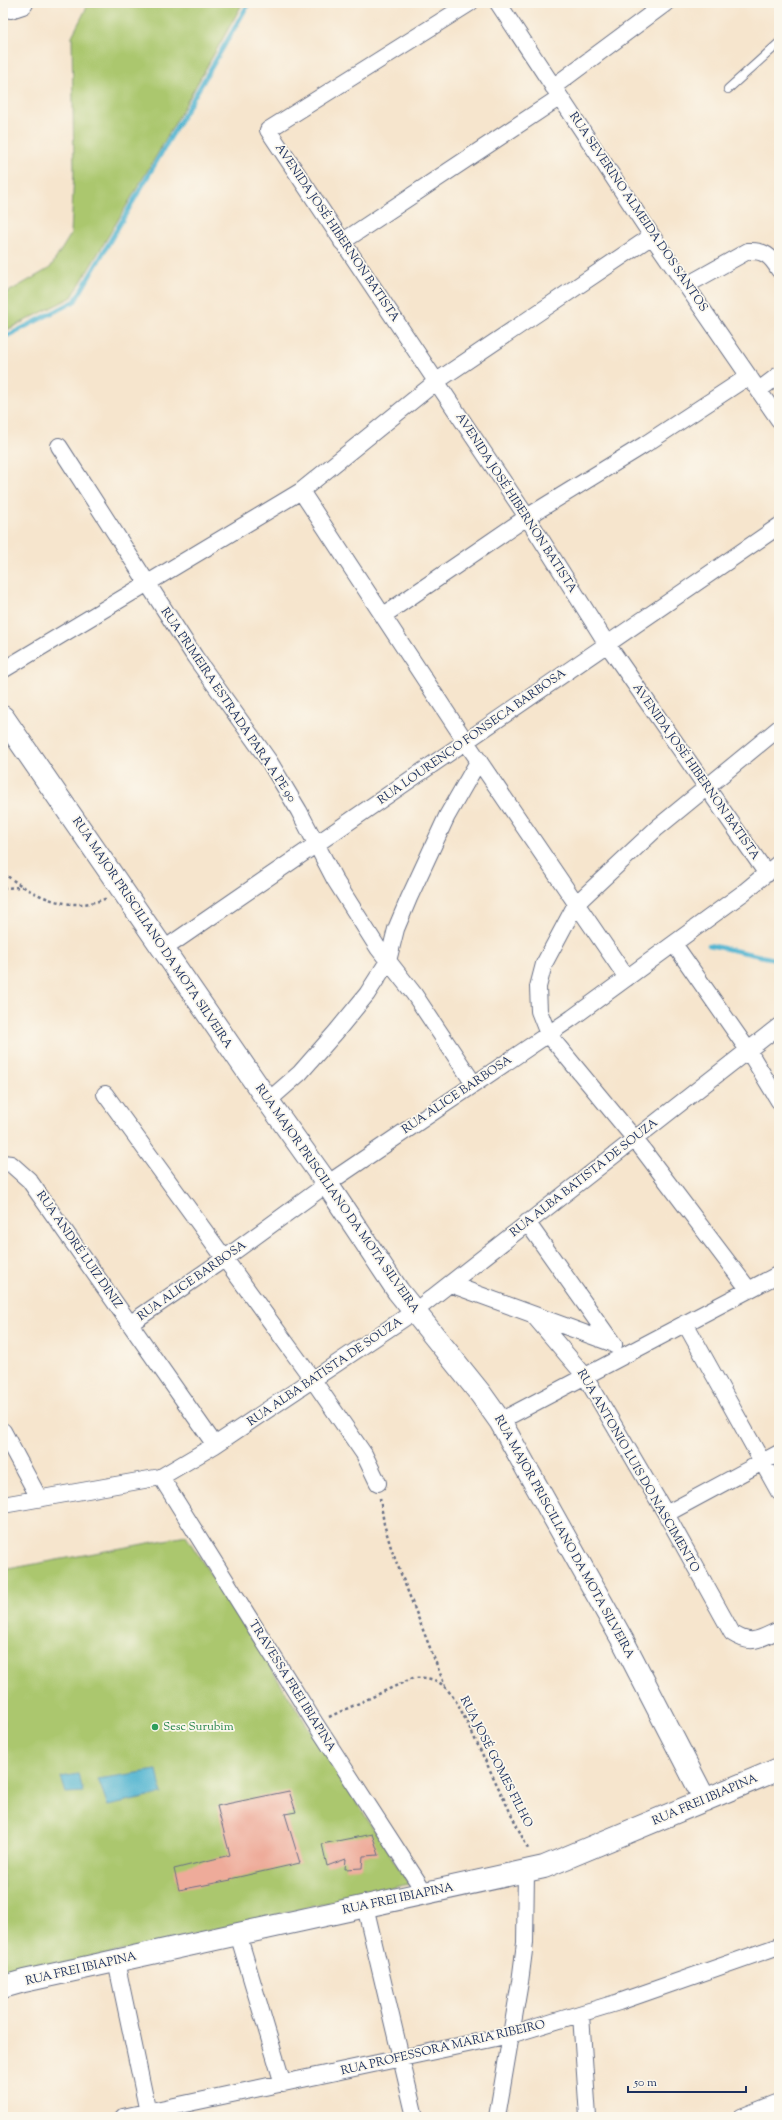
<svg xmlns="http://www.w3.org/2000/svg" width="782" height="2120" viewBox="0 0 782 2120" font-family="'Sorts Mill Goudy',serif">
  <rect width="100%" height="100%" fill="#fbf7ec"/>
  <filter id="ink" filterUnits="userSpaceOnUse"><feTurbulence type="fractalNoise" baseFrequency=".025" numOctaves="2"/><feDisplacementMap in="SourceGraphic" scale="8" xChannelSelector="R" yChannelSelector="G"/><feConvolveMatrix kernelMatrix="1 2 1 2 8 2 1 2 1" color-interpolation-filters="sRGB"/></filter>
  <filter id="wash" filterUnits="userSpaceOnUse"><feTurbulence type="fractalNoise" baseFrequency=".012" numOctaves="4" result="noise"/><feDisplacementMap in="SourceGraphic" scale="16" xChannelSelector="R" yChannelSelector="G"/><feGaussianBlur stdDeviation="0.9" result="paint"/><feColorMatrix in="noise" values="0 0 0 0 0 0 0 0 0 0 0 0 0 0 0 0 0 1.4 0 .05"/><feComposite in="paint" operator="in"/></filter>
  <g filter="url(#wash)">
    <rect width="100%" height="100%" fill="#f6e5cd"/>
    <path fill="#abc76e" stroke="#637b66" d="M89,3H243L158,153L72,297L3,332V295L50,268L71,234L74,171L72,36Z
      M186,1536L409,1884L3,1979V1570Z"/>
    <path fill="#52b5d1" stroke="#367298" d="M157,1770L162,1794L108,1806L98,1779Z
      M79,1774L83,1792L66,1793L61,1777Z"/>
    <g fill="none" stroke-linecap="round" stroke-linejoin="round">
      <path stroke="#52b5d1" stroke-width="4.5" d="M3,338L75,301L249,3
        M709,945L779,960"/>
    </g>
    <g id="blocks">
      <path fill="#eeab9a" d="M289,1791L296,1812L285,1814L300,1863L230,1879L231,1880L179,1890L174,1869L230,1855L217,1806Z
        M372,1834L379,1855L363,1856L362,1868L345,1869L346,1859L327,1866L322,1844Z"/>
    </g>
  </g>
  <g filter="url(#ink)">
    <use href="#blocks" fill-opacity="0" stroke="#686f85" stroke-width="1"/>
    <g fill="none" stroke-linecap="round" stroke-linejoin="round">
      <defs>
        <path id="lane" d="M728,89L779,43"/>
        <path id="street" d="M470,3L268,130L527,517L607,644L767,874
          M498,3L652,236L779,420
          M553,87L666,3
          M342,242L560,97
          M687,285L748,251C764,250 771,256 779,270
          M759,390L779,375
          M59,446L195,657L269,761L299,811L335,880L378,948L414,994L474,1084
          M301,491L466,742L627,978
          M384,615L527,517L644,445L749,376
          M3,670L301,491L437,381L652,236
          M674,944L748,1050L779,1101
          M164,949L779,526
          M105,1094L313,1380L364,1454L378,1483
          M268,1101L300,1073L336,1032L367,994L388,961L396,929L409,898L447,816L479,760
          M3,1163L11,1164L29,1180L215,1445
          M527,1222L614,1345
          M450,1284L614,1344
          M749,1290L634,1138L548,1034L539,1011L538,987L544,964L576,904L657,828L779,728
          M534,1316L585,1376L666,1514L732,1633C752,1646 759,1639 779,1630
          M131,1323L224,1259L327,1184L572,1018L743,893L779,863
          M685,1323L779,1492
          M500,1421L779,1274
          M3,1431L39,1498
          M161,1477L315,1723L425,1893
          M3,1505L161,1477L215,1445L415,1311L779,1026
          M666,1514L779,1453
          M365,1906L415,2117
          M238,1934L283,2084
          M116,1961L149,2117
          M581,2015L588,2117
          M123,2117L510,2035L619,2002L779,1946
          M497,2117L520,1982L525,1943L526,1871
          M741,2117L779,2102"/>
        <path id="secondary" d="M3,717L268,1101L323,1178L398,1291L480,1393L500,1421L623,1641L705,1800
          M3,1987L24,1981L544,1867L779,1769"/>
        <path id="primary" d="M3,5L10,7L22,3"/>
      </defs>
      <use href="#lane" stroke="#686f85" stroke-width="10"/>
      <use href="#street" stroke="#686f85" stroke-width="18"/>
      <use href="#secondary" stroke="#686f85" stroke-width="24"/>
      <use href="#primary" stroke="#686f85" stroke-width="24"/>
      <path stroke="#686f85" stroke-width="2.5" stroke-dasharray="3 3" stroke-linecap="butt" d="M3,873C34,896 69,914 107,898
        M3,888L22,887
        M380,1498L384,1524L392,1551L445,1686
        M329,1717L413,1678C439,1676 446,1686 459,1706L529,1851"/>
      <use href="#lane" stroke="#fff" stroke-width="8"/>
      <use href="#street" stroke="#fff" stroke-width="16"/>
      <use href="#secondary" stroke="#fff" stroke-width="22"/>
      <use href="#primary" stroke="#fff" stroke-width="22"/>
    </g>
  </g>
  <circle fill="#2e9e5b" stroke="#fbf7ec" stroke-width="1.5" cx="155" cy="1727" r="4"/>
  <g text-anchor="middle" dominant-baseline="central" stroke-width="3.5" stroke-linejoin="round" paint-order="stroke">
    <g font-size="12" fill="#1b2f5e" stroke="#fbf7ec">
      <text transform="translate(638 212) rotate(56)">RUA SEVERINO ALMEIDA DOS SANTOS</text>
      <text transform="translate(337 233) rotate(56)">AVENIDA JOSÉ HIBERNON BATISTA</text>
      <text transform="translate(516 503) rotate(57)">AVENIDA JOSÉ HIBERNON BATISTA</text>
      <text transform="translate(228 705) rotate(56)">RUA PRIMEIRA ESTRADA PARA A PE 90</text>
      <text transform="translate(472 737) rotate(-35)">RUA LOURENÇO FONSECA BARBOSA</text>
      <text transform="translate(696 772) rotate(55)">AVENIDA JOSÉ HIBERNON BATISTA</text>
      <text transform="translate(152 933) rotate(56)">RUA MAJOR PRISCILIANO DA MOTA SILVEIRA</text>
      <text transform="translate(457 1095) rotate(-34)">RUA ALICE BARBOSA</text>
      <text transform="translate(584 1178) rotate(-38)">RUA ALBA BATISTA DE SOUZA</text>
      <text transform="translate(337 1199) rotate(55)">RUA MAJOR PRISCILIANO DA MOTA SILVEIRA</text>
      <text transform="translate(79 1250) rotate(55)">RUA ANDRÉ LUIZ DINIZ</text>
      <text transform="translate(192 1281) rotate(-35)">RUA ALICE BARBOSA</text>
      <text transform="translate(325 1372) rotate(-34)">RUA ALBA BATISTA DE SOUZA</text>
      <text transform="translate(638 1471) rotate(60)">RUA ANTONIO LUIS DO NASCIMENTO</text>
      <text transform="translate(564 1537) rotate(61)">RUA MAJOR PRISCILIANO DA MOTA SILVEIRA</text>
      <text transform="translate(292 1686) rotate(58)">TRAVESSA FREI IBIAPINA</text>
      <text transform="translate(496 1762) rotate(63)">RUA JOSÉ GOMES FILHO</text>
      <text transform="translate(705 1800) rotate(-23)">RUA FREI IBIAPINA</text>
      <text transform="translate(398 1899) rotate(-12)">RUA FREI IBIAPINA</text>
      <text transform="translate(81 1969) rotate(-13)">RUA FREI IBIAPINA</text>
      <text transform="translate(443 2048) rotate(-13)">RUA PROFESSORA MARIA RIBEIRO</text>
    </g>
    <g font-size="12" fill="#27864d" stroke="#fbf7ec" text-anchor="start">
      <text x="163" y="1727">Sesc Surubim</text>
    </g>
  </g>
  <rect width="782" height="2120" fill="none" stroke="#fbf7ec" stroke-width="16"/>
  <path d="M628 2086v6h118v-6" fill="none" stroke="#1b2f5e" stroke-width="2"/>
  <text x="634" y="2086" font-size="12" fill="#1b2f5e" stroke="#fbf7ec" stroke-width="3" paint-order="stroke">50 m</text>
</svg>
